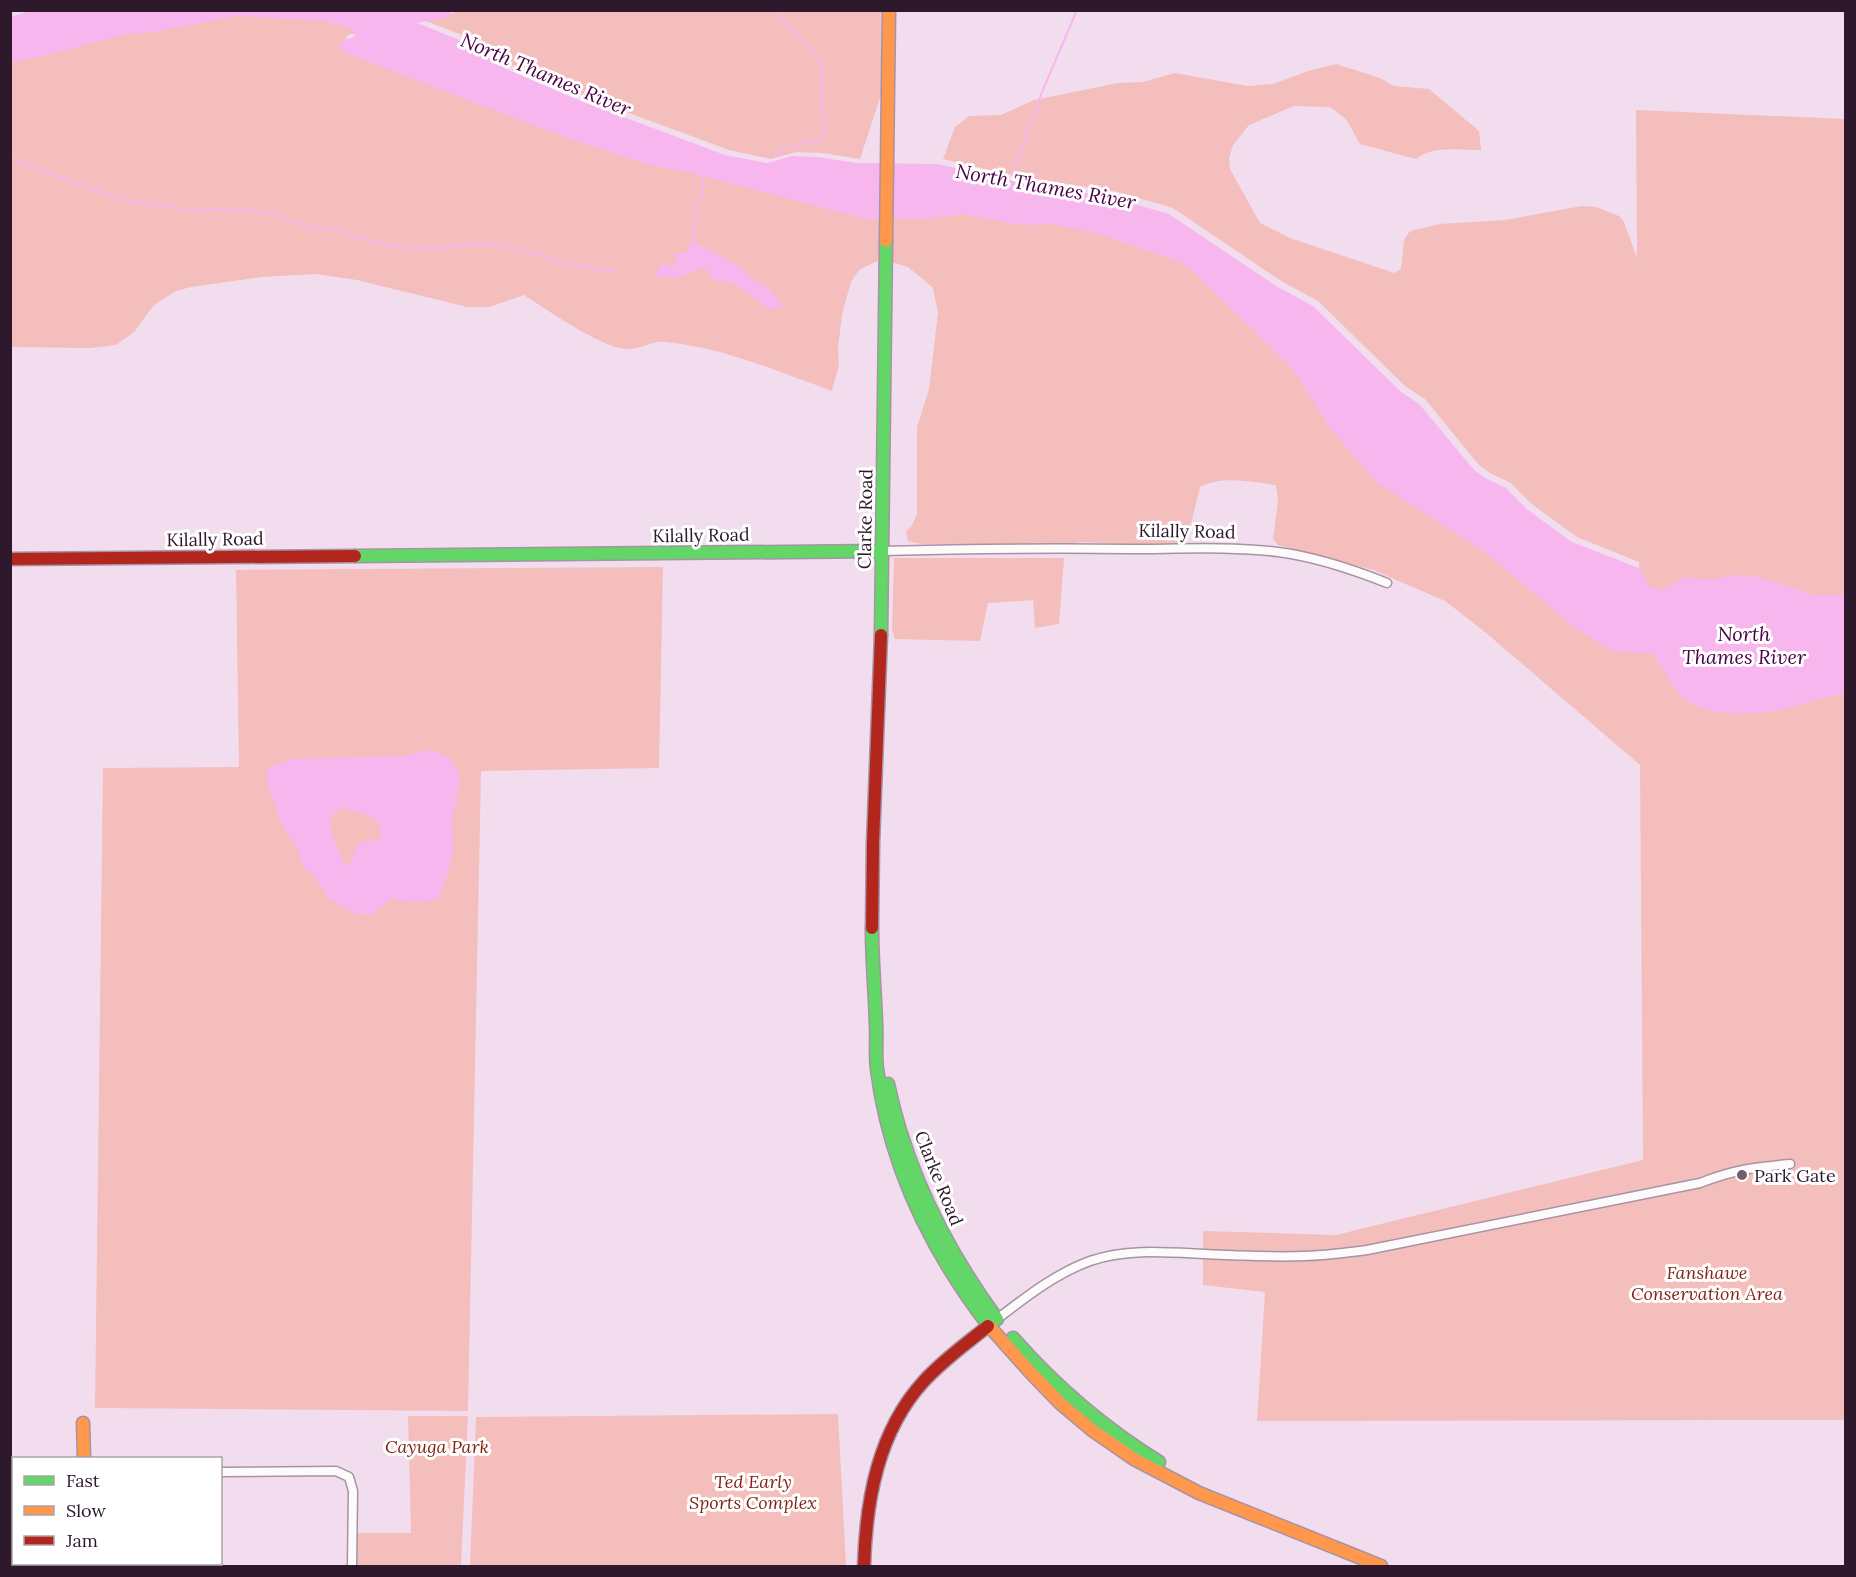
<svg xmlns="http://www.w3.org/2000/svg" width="1856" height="1577" viewBox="0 0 1856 1577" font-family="Lora,serif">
  <rect width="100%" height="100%" fill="#f2ddee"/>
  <path fill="#f4bebc" d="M456,10L881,11V95L860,159L822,153L796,152L771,159L729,150L583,96L511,65L472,39L421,19L452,14Z
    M242,14L329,18L354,24L358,33L348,35L343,43L574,136L966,211L1054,222L1100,230L1184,259L1640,649L1639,562L1577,537L1533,505L1511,483L1490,473L1479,465L1425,399L1405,386L1318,301L1281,281L1173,208L1118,192L1012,175L943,159L955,127L969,116L1001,115L1034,100L1118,83L1143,82L1175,73L1248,86L1273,84L1308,71L1336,64L1380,78L1394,86L1429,89L1479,131L1481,150C1461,150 1432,145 1416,159L1360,144L1346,119L1330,107L1294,106L1249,125L1233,145L1229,158L1230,169L1260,223L1290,238L1394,273L1401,269L1404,240L1410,231L1440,224L1505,220L1582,206L1596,207L1619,216L1624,222L1637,258L1636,110L1845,119V1420L1257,1421L1265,1292L1203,1285V1231L1336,1235L1643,1160L1640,765L1485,632L1445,601L1373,570L1278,545L1273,539L1278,501L1276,485C1252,482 1222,475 1200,487L1188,536L1182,547L1081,542L1065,546L921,544L908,541L906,531L911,527L917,514V427L929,389L938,313L933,288L908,267L891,262L877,261L859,270L851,282L842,314L838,349L839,365L832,391C778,372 723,347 665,342C652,340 638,351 625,349C599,346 547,310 524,295L489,307H467L357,280L315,274L262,277L191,287L176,291L154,305L134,332L116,345L90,348L11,347V60L127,32Z
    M894,558H1064L1059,624L1035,628L1033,600L988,603L980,641L895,639L892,630Z
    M663,567L659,768L481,771L468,1411L95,1408L103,768L239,767L236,570Z
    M838,1414L846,1566H470L476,1417Z
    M408,1416H468L461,1566H357L355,1533H411Z"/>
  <path fill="#f8b6ee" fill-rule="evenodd" d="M32,10L445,11L453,13L447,17L417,23L467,43L506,69L578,100L725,155L767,163L792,156L818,157L856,163L938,164L1007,180L1114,198L1169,214L1276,286L1313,306L1400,391L1420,405L1474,470L1485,478L1506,488L1528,510L1572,542L1639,568L1650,587L1662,590L1686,577L1708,580L1737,575L1758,577L1815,595H1845V694C1828,695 1809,703 1792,707C1764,715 1708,719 1685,699C1672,688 1663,668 1653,654L1613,651L1575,628L1483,551L1376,482L1330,428L1292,368L1191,270L1180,262L1096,233L1050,224L1021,225L962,214L927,219H865L695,174L646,164L570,139L348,54L339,47L344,40L354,37L355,34L350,28L325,21L237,16L159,31L122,35L44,56L11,62L10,17Z
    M695,242L741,267L755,281L769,288L783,307L769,309L734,283L714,280L704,267L676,278L656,277L660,264L674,267L677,260L673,254L687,252L690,243Z
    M428,750C440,753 452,757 457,770C463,784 455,802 453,816C451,827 454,838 453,849C452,863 444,886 438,899C422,904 407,903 392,898L372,914L358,915L329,899L314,876L303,867L298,850L283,826L267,784V768L292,759L402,756ZM341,807L365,814L378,822L381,838L357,844L351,863L345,865L332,835L329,819Z"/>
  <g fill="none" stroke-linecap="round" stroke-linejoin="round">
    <path stroke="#f8b6ee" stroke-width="2" d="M775,10L823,64L821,105L825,131L821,140L782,148L777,157
      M10,158L111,196L133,202L198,211L214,209L265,212L312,228L336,229L363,239L397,246L432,249L482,243L524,250L570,265L616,271
      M1012,175L1042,92L1077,10
      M695,242C695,233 694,222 695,213C698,199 708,189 701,175"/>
    <defs>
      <path id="street" d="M882,551C964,549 1046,548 1128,549C1178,549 1229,546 1278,552C1316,557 1352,569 1387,583
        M997,1319C1026,1297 1055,1274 1090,1261C1133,1246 1181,1254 1226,1255C1258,1256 1290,1258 1322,1255C1337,1254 1352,1252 1367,1250L1700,1183C1733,1170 1755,1167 1790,1164
        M220,1472L336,1471L349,1477L353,1491L352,1566
        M193,1566V1564"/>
      <path id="fast" d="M355,556L882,551
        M881,635L886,241
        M872,928C872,960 875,992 876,1024C877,1039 875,1054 877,1069C889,1164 931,1251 989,1326
        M888,1084C906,1170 946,1249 997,1319L988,1326
        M1013,1338C1056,1387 1104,1428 1159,1462
        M85,1564V1566"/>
      <path id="slow" d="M886,241L889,10
        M989,1326L1031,1373L1060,1403L1092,1430L1134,1459L1199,1493L1381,1566
        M83,1423L84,1458"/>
      <path id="jam" d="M10,559L355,556
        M872,928L873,843L881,635
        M864,1566C866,1500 878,1431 924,1381C943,1360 966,1344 988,1326"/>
    </defs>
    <use href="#street" stroke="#a693a3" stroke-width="11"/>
    <use href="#fast" stroke="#a693a3" stroke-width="15"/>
    <use href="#slow" stroke="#a693a3" stroke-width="15"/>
    <use href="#jam" stroke="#a693a3" stroke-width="15"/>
    <use href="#street" stroke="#fdfafc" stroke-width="8"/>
    <use href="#fast" stroke="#63d668" stroke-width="12"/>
    <use href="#slow" stroke="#ff974d" stroke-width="12"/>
    <use href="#jam" stroke="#b3261e" stroke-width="12"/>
  </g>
  <circle fill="#735d6f" stroke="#fff" stroke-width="2" cx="1742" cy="1175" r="6"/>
  <g text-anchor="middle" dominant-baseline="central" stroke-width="6" stroke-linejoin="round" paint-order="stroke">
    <g font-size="18" fill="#2e182b" stroke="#fff">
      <text transform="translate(865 519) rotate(-89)">Clarke Road</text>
      <text transform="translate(1187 531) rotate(1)">Kilally Road</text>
      <text transform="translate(701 535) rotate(-1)">Kilally Road</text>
      <text transform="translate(215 539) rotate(-1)">Kilally Road</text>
      <text transform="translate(939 1178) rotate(68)">Clarke Road</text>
    </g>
    <g font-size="18" fill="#2e182b" stroke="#fff" text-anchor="start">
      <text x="1754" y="1175">Park Gate</text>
    </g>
    <g font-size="18" font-style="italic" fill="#822514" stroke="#fff">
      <text x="1707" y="1272">Fanshawe<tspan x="1707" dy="21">Conservation Area</tspan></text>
      <text x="437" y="1446">Cayuga Park</text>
      <text x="753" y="1481">Ted Early<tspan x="753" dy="21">Sports Complex</tspan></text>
    </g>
    <g font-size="20" font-style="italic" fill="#4c0046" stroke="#fff">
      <text transform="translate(546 74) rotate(23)">North Thames River</text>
      <text transform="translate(1046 186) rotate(10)">North Thames River</text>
      <text x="1744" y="633">North<tspan x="1744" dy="23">Thames River</tspan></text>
    </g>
  </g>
  <rect width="1856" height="1577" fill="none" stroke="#2e182b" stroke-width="24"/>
  <rect x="12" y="1457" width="210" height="108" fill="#ffffff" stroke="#aba3aa" stroke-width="1.5"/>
  <rect x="24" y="1476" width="30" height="9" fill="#63d668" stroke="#aba3aa" stroke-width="1.5"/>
  <text x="66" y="1487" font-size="18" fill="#2e182b">Fast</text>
  <rect x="24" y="1506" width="30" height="9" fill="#ff974d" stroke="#aba3aa" stroke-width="1.5"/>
  <text x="66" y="1517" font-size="18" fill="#2e182b">Slow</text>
  <rect x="24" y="1536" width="30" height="9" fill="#b3261e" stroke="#aba3aa" stroke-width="1.5"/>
  <text x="66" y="1547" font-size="18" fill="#2e182b">Jam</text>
</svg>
